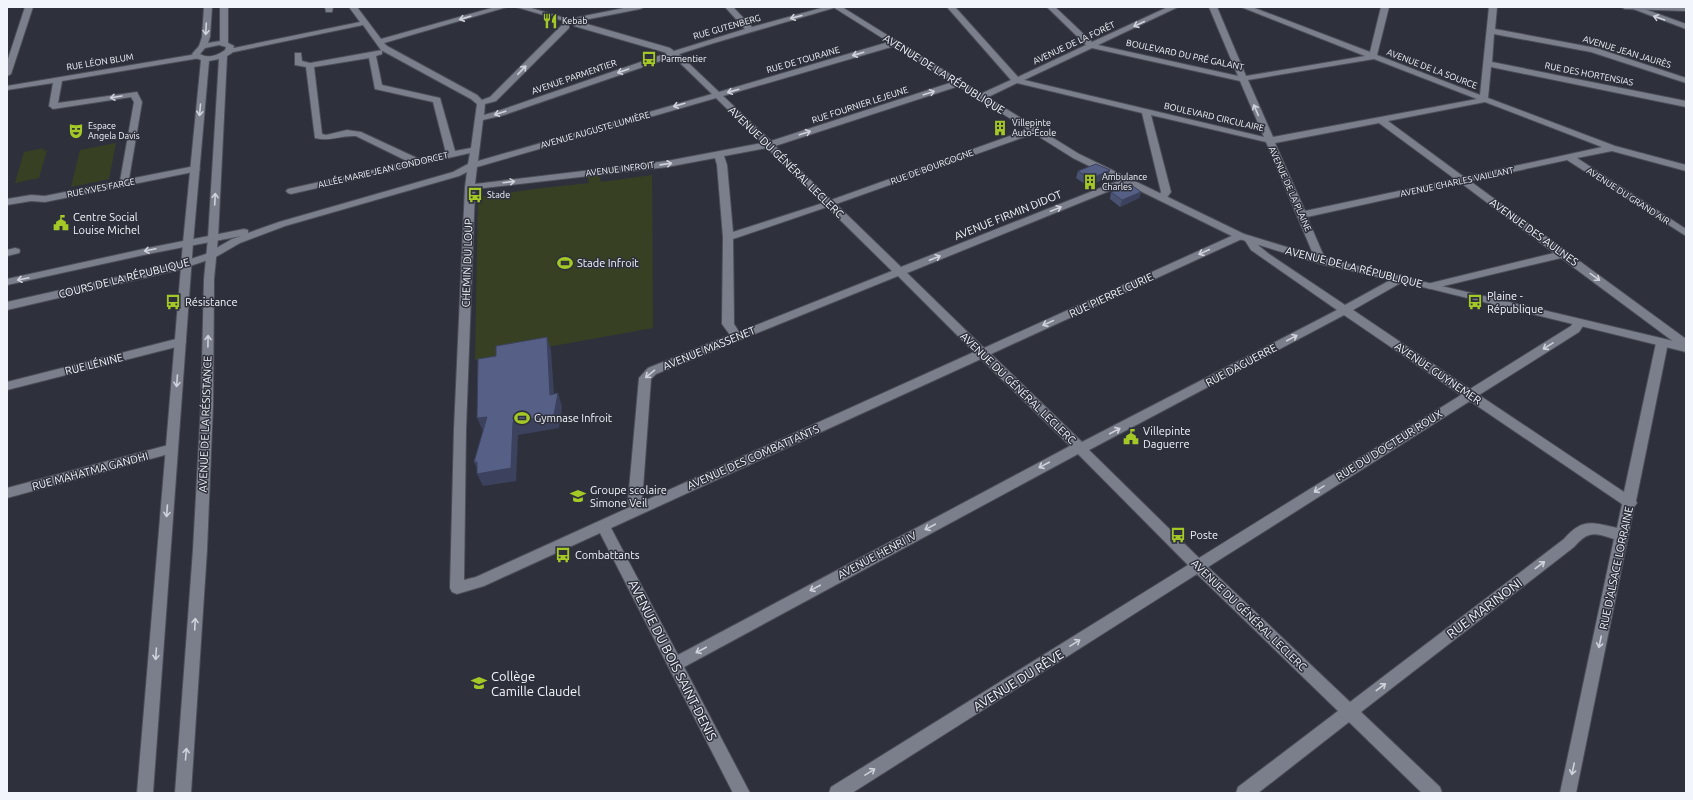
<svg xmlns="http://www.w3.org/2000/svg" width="1693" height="800" viewBox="0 0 1693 800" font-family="Ubuntu,sans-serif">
  <rect width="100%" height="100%" fill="#2e313c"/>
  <path fill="#384023" d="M116,143L109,179L71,187L80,150Z
    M44,148L43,151L47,150L39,178L15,183L24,152Z
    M599,175L601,182L652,175L653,328L475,360L478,197L542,188L589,183L588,177Z"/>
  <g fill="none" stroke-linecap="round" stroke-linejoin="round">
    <defs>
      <path id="street" d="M25,7H33L11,74L7,76V62Z
        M325,7H333L332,12H326Z
        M349,7H357L381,39L495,7H507L384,43L387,46L477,95L482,100L490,97L563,24H569V28L496,101L485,104L484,115L498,111L667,53L574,26V22H580L670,48L674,51L745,29L725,7H733L752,27L825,7H837L714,43L679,54L719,92L892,41H898V45L723,96L771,141L956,81H962V85L775,146L831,200L1032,128L1035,127L1039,130L1038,132L836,204L901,267L1123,179H1129L1131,181L1129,183L907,273L984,348L1236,234H1244L1245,236L1244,238L991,354L1082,442L1337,310L1251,250L1244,239L1249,236L1253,237L1259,246L1269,254L1345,305L1396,277H1404L1405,279L1404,281L1353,310L1470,389L1571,326L1575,320H1583L1585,323L1579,332L1479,395L1624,492L1656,343L1658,340H1666L1668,343L1636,501L1637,503L1634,507L1576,793H1560L1614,539C1594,533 1589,530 1574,547L1361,712L1440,787L1442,793H1422L1349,722L1258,793H1236L1238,787L1338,711L1197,574L852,793H829L831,787L1188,565L1078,454L684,667L750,793H733L600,533L484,586L457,594L452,592L450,588L454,429L465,187L467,172L459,176L285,226L240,243L214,258L178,270L7,310V302L172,265L206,254L232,239L241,236L148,254L7,285V279L148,248L244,229L248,230V233L279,222L453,172L468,164L470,153L291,194L288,193L286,191L288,189L409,162L356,136C340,135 331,142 315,138L306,67L295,65V53H301L302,61L310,63L382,50V54L376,56L382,85L440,98L455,151L471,148L477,104L471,99L381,50L363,25L229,53L225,51L229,49L360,22ZM672,57L678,61L712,94L478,161L483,120L504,115ZM369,58L375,89L433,102L446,153L419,159L361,132L347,130L326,135L322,134L314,67ZM716,98L762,143L667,161L475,184L477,167ZM767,148L823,203L733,232L727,165L724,156ZM715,158L717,165L723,237L722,324L730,335L648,368L639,378L628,501L630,507L476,577L464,580L466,429L475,189L667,167ZM827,207L892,271L739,332L734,324L733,239ZM898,276L974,352L642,502L651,379L656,374ZM1344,315L1461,395L1199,558L1089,450ZM981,359L1070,446L678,655L611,528ZM1470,401L1622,504L1617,528C1592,522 1582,518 1564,539L1350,702L1208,567Z
        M947,7H955L1018,77L1086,45L1047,7H1055L1092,42L1168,7H1178L1098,45L1238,76L1209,7H1217L1246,76L1365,56L1241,7H1252L1370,52L1381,7H1389L1377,55L1480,95L1489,7H1497L1495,29L1596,48L1686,78V83L1591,52L1494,34L1492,62L1686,101V107L1491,67L1488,98L1615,146L1686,165V171L1612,151L1577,158L1686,229V236L1567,160L1470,181L1686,339V349L1682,348L1561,258L1431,289L1427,288L1426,286L1427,284L1554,253L1461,183L1307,217L1326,261L1321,264L1316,261L1266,142L1151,115L1171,192L1165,200H1159L1157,198L1161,192L1142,113L1017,83L984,99H978L977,97L978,95L1011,80ZM1092,48L1240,81L1264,137L1024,80ZM1374,59L1477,99L1273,137L1248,80ZM1485,102L1602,147L1464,177L1388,121ZM1379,123L1455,179L1305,211L1275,143Z
        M1628,7H1639L1686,24V29Z
        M197,54L201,56L200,58L62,81L58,103L137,92L142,102L129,179L195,166L200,169L198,171L45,202L31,201L7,205V199L31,195L45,196L120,181L134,102L131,97L53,109L49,106L53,83L7,90V86Z
        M15,248L19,249L20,251L19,253L7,256V250Z
        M180,338L184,339L186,342L184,345L7,390V382Z
        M172,444L176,446L178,449L176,452L7,498V488Z"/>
      <path id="secondary" d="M204,7H212L210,37L208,43L220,41V7H228V43L234,46L232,53L227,56L218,238L214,279L213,404L207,550L191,793H175L193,550L201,404L204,279L208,238L219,59L209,61L193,243L153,793H137L183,243L201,60L196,58L192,54L199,46L202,37ZM219,45L226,47L225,50C218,55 208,59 200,54L205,48Z
        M516,7H528L568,19L564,21Z
        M629,7H644L640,9L579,21L575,19L579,17Z
        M833,7H842L1079,154L1244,234L1323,258L1686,344V352L1431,289L1321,264L1236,238L1073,158Z
        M1621,7H1686V11L1625,9Z"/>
    </defs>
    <use href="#street" stroke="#4b4e57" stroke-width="2"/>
    <use href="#secondary" stroke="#4b4e57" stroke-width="2"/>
    <use href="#street" fill="#7b7f8c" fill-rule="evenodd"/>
    <use href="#secondary" fill="#7b7f8c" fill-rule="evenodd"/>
  </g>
  <path fill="#4a5272" d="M1078,171L1108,177L1088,186L1076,178Z
    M1111,192H1141L1139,198L1120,207L1110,199Z"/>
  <path fill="#3c425d" d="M1110,170L1108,177L1088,186L1090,179Z
    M1141,192L1139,198L1120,207L1122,200Z
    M547,337L551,350L555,408L550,395Z
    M558,393L562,407L559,428L518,435L516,481L483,486L477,474L479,473L474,462L513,422Z
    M487,417L483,431L477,418Z"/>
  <path fill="#565f85" stroke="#3c425d" d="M1096,164L1110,170L1090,179L1078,171Z
    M1130,184L1141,192L1122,200L1111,192Z
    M547,337L550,395L558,393L554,415L513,422L511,468L477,474V462H474L487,417L477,418L478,359L496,356V346Z"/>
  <defs><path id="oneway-shaft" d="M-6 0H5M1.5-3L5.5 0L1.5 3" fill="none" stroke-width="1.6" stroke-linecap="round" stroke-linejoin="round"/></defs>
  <g stroke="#cfd2da">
    <use href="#oneway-shaft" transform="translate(796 17) rotate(165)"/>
    <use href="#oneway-shaft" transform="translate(465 18) rotate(164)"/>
    <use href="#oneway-shaft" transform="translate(1659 18) rotate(-161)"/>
    <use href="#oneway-shaft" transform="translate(1139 24) rotate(155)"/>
    <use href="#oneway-shaft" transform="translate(206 29) rotate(93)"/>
    <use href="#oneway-shaft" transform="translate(858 54) rotate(164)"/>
    <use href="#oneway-shaft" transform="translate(522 70) rotate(-46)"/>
    <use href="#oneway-shaft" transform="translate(623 71) rotate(161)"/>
    <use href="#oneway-shaft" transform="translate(733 91) rotate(164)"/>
    <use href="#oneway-shaft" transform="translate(929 93) rotate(-18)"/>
    <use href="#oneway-shaft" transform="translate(116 97) rotate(171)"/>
    <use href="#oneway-shaft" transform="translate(679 105) rotate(164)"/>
    <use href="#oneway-shaft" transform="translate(200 110) rotate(95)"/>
    <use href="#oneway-shaft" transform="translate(1256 110) rotate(-113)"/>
    <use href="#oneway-shaft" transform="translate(500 113) rotate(162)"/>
    <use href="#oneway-shaft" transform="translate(805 133) rotate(-18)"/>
    <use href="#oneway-shaft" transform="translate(666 164) rotate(-8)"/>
    <use href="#oneway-shaft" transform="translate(509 182) rotate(-7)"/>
    <use href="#oneway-shaft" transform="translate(215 199) rotate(-87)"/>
    <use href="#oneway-shaft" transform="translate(1056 209) rotate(-22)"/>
    <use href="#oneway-shaft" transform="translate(150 250) rotate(168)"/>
    <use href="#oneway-shaft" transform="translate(1204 252) rotate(155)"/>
    <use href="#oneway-shaft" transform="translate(935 258) rotate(-22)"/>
    <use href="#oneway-shaft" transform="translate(1595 277) rotate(36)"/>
    <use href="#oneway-shaft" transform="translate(23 279) rotate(168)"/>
    <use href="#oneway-shaft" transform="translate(1048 323) rotate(155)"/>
    <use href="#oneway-shaft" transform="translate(1292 338) rotate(-28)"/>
    <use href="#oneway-shaft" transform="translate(208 341) rotate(-89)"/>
    <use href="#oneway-shaft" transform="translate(1548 346) rotate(148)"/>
    <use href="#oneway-shaft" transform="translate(650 374) rotate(141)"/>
    <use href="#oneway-shaft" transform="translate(177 381) rotate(94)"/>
    <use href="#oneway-shaft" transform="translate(1115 431) rotate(-28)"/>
    <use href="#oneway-shaft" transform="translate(1044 465) rotate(152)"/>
    <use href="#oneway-shaft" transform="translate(1319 489) rotate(148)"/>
    <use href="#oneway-shaft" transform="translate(167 511) rotate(94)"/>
    <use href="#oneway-shaft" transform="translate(930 527) rotate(152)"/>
    <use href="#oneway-shaft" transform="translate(1540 565) rotate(-37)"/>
    <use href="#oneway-shaft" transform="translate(815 588) rotate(152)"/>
    <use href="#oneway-shaft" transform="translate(195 624) rotate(-87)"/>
    <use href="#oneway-shaft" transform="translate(1600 642) rotate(102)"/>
    <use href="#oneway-shaft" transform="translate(1075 643) rotate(-32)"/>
    <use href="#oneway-shaft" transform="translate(701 650) rotate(152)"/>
    <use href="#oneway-shaft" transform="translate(156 654) rotate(94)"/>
    <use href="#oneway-shaft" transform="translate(1381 687) rotate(-37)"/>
    <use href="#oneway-shaft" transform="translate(186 754) rotate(-85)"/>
    <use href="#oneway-shaft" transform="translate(1573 769) rotate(102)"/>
    <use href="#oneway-shaft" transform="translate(870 772) rotate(-32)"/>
  </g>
  <defs>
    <symbol id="restaurant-bare" viewBox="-9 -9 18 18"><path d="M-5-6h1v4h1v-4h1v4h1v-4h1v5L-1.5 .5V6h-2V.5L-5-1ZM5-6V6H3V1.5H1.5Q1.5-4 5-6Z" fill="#a4c825" stroke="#2e313c" stroke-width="2.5" paint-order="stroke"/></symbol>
    <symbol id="bus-bare" viewBox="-9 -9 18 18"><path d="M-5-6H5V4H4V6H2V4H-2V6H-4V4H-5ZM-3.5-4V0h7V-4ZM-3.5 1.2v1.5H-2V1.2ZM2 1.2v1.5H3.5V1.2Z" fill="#a4c825" stroke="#2e313c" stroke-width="2.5" paint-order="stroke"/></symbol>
    <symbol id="building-bare" viewBox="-9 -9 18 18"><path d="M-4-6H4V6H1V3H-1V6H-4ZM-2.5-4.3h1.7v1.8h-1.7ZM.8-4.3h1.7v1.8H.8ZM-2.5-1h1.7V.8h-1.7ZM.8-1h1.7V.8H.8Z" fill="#a4c825" stroke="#2e313c" stroke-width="2.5" paint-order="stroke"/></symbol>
    <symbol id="theatre-bare" viewBox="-9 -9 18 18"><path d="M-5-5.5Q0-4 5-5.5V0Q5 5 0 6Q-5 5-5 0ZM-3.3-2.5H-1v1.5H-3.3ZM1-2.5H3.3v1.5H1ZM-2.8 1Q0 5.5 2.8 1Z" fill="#a4c825" stroke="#2e313c" stroke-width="2.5" paint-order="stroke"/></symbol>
    <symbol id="civic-bare" viewBox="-9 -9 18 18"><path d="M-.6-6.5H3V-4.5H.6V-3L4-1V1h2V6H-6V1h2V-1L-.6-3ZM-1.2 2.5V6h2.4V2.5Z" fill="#a4c825" stroke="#2e313c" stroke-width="2.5" paint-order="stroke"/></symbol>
    <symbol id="stadium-bare" viewBox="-9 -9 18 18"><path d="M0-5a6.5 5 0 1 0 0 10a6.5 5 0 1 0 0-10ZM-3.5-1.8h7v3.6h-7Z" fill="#a4c825" stroke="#2e313c" stroke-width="2.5" paint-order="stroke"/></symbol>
    <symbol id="school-bare" viewBox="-9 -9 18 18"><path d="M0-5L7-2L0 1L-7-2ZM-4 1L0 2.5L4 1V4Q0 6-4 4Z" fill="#a4c825" stroke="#2e313c" stroke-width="2.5" paint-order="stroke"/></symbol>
  </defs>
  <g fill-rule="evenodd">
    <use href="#restaurant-bare" x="539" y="10" width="22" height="22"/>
    <use href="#bus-bare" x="638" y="48" width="22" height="22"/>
    <use href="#building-bare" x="989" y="117" width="22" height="22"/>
    <use href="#theatre-bare" x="65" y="120" width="22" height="22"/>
    <use href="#building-bare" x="1079" y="171" width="22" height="22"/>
    <use href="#bus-bare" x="464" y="184" width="22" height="22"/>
    <use href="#civic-bare" x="50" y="212" width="22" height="22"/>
    <use href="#stadium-bare" x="554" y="252" width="22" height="22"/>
    <use href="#bus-bare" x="162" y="291" width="22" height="22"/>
    <use href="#bus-bare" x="1464" y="291" width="22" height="22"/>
    <use href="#stadium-bare" x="511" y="407" width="22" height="22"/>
    <use href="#civic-bare" x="1120" y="426" width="22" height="22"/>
    <use href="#school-bare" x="567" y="485" width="22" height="22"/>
    <use href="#bus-bare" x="1167" y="524" width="22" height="22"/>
    <use href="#bus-bare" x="552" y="544" width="22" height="22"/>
    <use href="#school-bare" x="468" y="672" width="22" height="22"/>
  </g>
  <g text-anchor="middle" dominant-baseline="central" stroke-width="3" stroke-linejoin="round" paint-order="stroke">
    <g font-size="9" fill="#f3f5fc" stroke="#2e313c" text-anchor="start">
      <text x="562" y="21">Kebab</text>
      <text x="661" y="59">Parmentier</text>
      <text x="1012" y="123">Villepinte<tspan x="1012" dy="10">Auto-École</tspan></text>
      <text x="88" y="126">Espace<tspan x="88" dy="10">Angela Davis</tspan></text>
      <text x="1102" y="177">Ambulance<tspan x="1102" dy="10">Charles</tspan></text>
      <text x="487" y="195">Stade</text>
    </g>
    <g font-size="9" fill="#f3f5fc" stroke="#2e313c">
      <text transform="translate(727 27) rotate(-16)">RUE GUTENBERG</text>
      <text transform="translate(1074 43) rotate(-25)">AVENUE DE LA FORÊT</text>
      <text transform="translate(1627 52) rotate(17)">AVENUE JEAN JAURÈS</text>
      <text transform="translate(1185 55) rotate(12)">BOULEVARD DU PRÉ GALANT</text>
      <text transform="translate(803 60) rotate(-16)">RUE DE TOURAINE</text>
      <text transform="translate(100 62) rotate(-9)">RUE LÉON BLUM</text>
      <text transform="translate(1432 69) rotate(21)">AVENUE DE LA SOURCE</text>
      <text transform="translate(1589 74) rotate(11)">RUE DES HORTENSIAS</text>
      <text transform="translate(574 77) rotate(-19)">AVENUE PARMENTIER</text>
      <text transform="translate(860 105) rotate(-18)">RUE FOURNIER LEJEUNE</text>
      <text transform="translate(1214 117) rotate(13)">BOULEVARD CIRCULAIRE</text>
      <text transform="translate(595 130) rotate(-16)">AVENUE AUGUSTE LUMIÈRE</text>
      <text transform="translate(932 167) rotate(-20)">RUE DE BOURGOGNE</text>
      <text transform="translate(620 169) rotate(-7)">AVENUE INFROIT</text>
      <text transform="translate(383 170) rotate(-13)">ALLÉE MARIE JEAN CONDORCET</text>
      <text transform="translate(1457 182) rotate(-12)">AVENUE CHARLES VAILLANT</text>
      <text transform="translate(101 188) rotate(-11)">RUE YVES FARGE</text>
      <text transform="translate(1290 189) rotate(66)">AVENUE DE LA PLAINE</text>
      <text transform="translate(1628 196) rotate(33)">AVENUE DU GRAND AIR</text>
    </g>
    <g font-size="11" fill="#f3f5fc" stroke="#2e313c">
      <text transform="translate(944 74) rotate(32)">AVENUE DE LA RÉPUBLIQUE</text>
      <text transform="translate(786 162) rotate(44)">AVENUE DU GÉNÉRAL LECLERC</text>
      <text transform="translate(1008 215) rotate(-22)">AVENUE FIRMIN DIDOT</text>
      <text transform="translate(1534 232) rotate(36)">AVENUE DES AULNES</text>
      <text transform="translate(467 263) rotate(-88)">CHEMIN DU LOUP</text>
      <text transform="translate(1354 267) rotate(14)">AVENUE DE LA RÉPUBLIQUE</text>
      <text transform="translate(124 278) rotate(-14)">COURS DE LA RÉPUBLIQUE</text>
      <text transform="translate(1111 295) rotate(-25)">RUE PIERRE CURIE</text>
      <text transform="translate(709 348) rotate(-22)">AVENUE MASSENET</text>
      <text transform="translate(94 364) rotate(-14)">RUE LÉNINE</text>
      <text transform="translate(1241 365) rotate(-28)">RUE DAGUERRE</text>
      <text transform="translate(1438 373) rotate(34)">AVENUE GUYNEMER</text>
      <text transform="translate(1018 388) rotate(44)">AVENUE DU GÉNÉRAL LECLERC</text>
      <text transform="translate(205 424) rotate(-88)">AVENUE DE LA RÉSISTANCE</text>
      <text transform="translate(1389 445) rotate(-32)">RUE DU DOCTEUR ROUX</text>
      <text transform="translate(753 457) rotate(-24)">AVENUE DES COMBATTANTS</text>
      <text transform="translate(90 471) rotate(-15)">RUE MAHATMA GANDHI</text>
      <text transform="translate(877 555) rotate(-28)">AVENUE HENRI IV</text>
      <text transform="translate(1616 568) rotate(-78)">RUE D'ALSACE LORRAINE</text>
      <text transform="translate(1249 615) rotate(44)">AVENUE DU GÉNÉRAL LECLERC</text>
    </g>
    <g font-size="11" fill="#f3f5fc" stroke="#2e313c" text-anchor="start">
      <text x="73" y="217">Centre Social<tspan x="73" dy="13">Louise Michel</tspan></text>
      <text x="577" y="263">Stade Infroit</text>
      <text x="1487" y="296">Plaine -<tspan x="1487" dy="13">République</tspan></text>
      <text x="185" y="302">Résistance</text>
      <text x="534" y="418">Gymnase Infroit</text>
      <text x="1143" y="431">Villepinte<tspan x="1143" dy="13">Daguerre</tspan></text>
      <text x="590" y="490">Groupe scolaire<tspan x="590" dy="13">Simone Veil</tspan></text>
      <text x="1190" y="535">Poste</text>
      <text x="575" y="555">Combattants</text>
    </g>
    <g font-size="13" fill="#f3f5fc" stroke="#2e313c">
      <text transform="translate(1484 608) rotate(-37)">RUE MARINONI</text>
      <text transform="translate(673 660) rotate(63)">AVENUE DU BOIS SAINT-DENIS</text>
      <text transform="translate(1018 680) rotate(-32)">AVENUE DU RÊVE</text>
    </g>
    <g font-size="13" fill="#f3f5fc" stroke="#2e313c" text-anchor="start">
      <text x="491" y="676">Collège<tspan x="491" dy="15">Camille Claudel</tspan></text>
    </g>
  </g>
  <rect width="1693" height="800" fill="none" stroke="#f3f5fc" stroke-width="16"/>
</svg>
